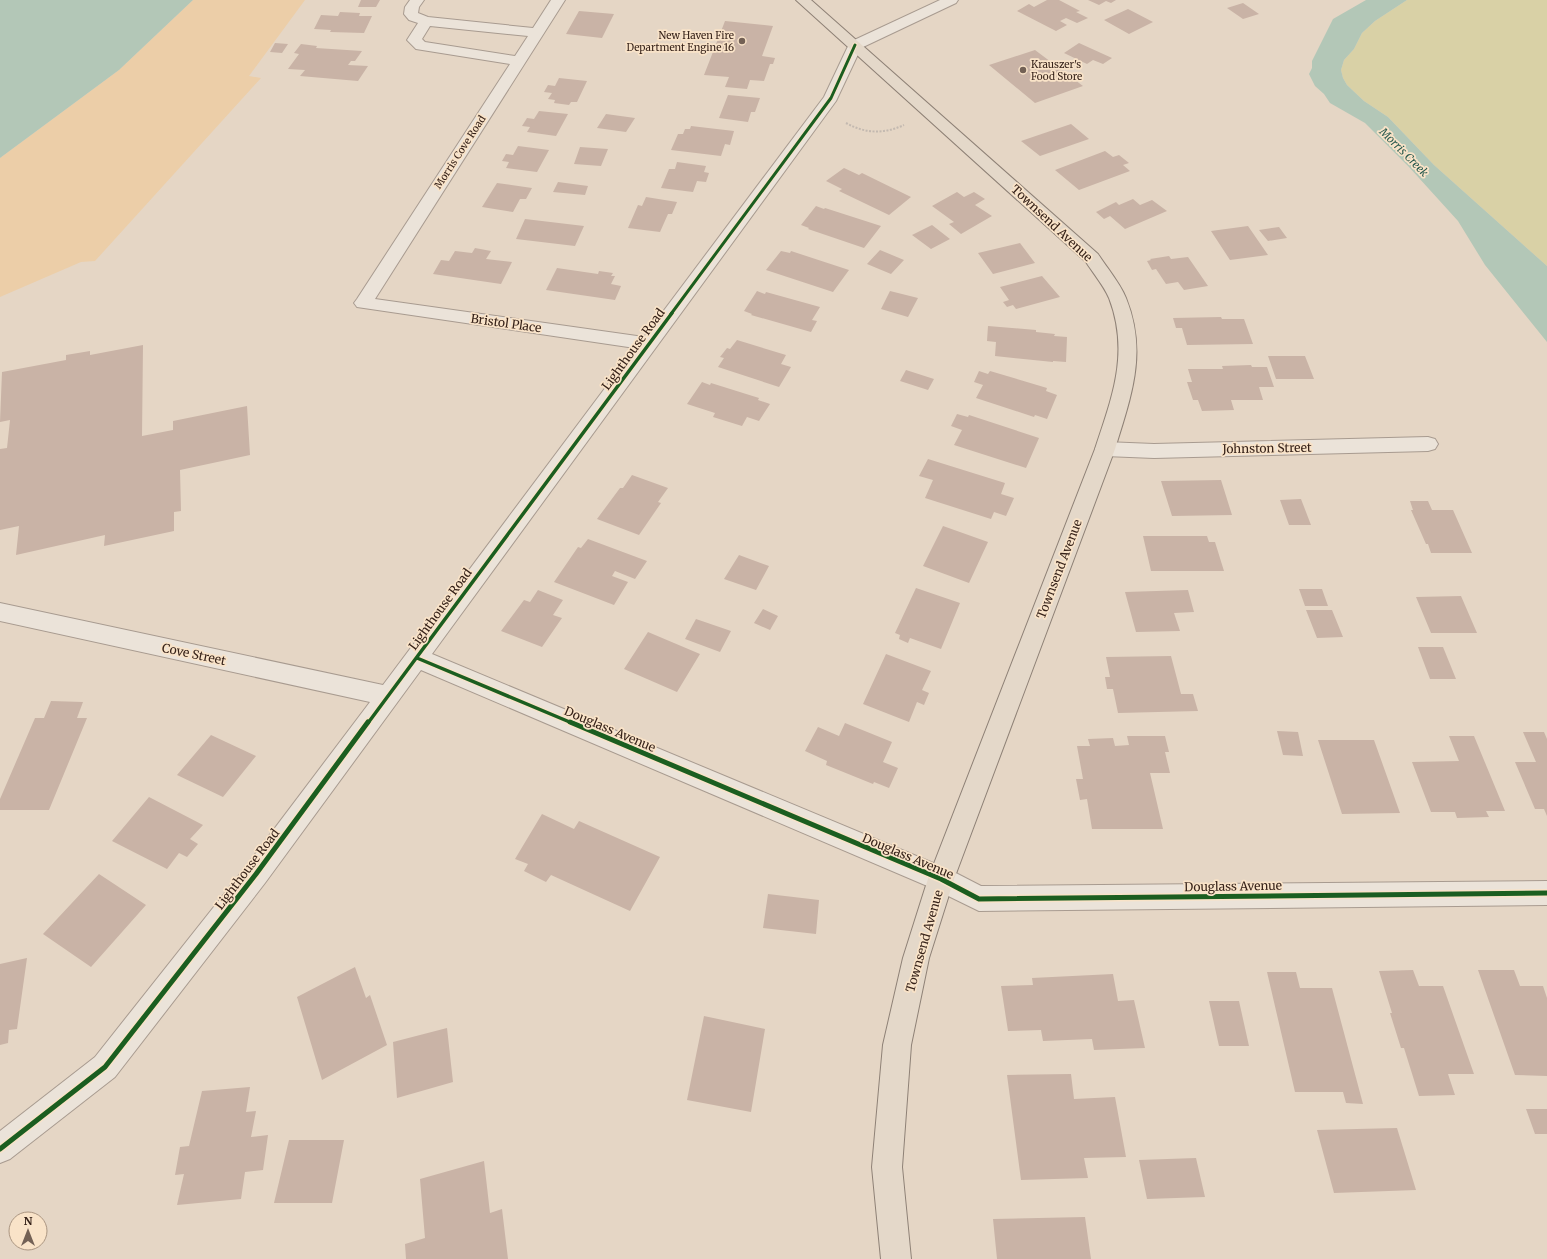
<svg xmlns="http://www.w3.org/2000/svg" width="1547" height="1259" viewBox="0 0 1547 1259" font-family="Merriweather,serif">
  <rect width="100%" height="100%" fill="#e5d6c5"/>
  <path fill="#d9d1a6" d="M1407,0H1547V266L1434,165L1388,117L1364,101L1347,85L1343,78L1341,70L1344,60L1354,49L1362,33L1375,21Z"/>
  <path fill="#eccea8" d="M193,0H305L249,76L261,78L95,261L81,262L0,297V158L119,70Z"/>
  <path fill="#b3c7b7" d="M0,0H193L119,70L0,158Z
    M1366,0H1407L1375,21L1362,33L1354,49L1344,60L1341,70L1343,78L1347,85L1364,101L1388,117L1434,165L1547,266V342L1485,265L1458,221L1409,167L1365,123L1330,103L1324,94L1315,86L1309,74L1312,68V61L1333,19Z"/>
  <path fill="#c9b3a6" d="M361,0H380L376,7H358Z
    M1047,0H1059L1080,11L1076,12L1088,18L1077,23L1066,18L1060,21L1067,25L1056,31L1017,11L1029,4L1034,7Z
    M1088,0H1116L1111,3L1106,1L1099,5Z
    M1243,3L1259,14L1243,19L1227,8Z
    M1128,9L1153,22L1129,34L1104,20Z
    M579,11L614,14L602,38L566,34Z
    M340,12L360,13L359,16H372L364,33L330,32L331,30L314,29L321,15L338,16Z
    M725,21L773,26L762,56L775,58L773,64H770L764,81L750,80L747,89L725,87L729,77L704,75Z
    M275,43L288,44L282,53L270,52Z
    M1079,43L1112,58L1103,64L1093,60L1087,64L1064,53Z
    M301,44L317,46L316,48L362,51L355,61H351L348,65L368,66L358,81L300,76L305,70L288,69L299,54L294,53Z
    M1035,50L1083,86L1035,103L989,65Z
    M559,78L587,81L577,102H571L569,105L554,103L555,100L548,99L552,93L544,92L548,85L555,86Z
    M728,95L760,98L755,112H751L748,122L719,118Z
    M539,111L568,114L556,136L527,132L530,127L522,126L527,118L534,119Z
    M606,114L635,118L626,132L597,128Z
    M1071,124L1089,139L1040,156L1021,141Z
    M691,126L734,131L730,145L725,144L721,156L671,150L678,134H683L685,129H690Z
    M518,146L549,150L537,172L506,168L509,162L502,161L506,154L513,155Z
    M580,147L608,149L601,166L574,164Z
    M1105,151L1113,157L1119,155L1129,163L1123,165L1130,171L1079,190L1055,170Z
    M677,162L706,166L704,172L709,173L706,182L697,181L693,192L661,188L669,169H675Z
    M844,168L859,175L862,173L911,197L889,215L839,191L842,189L826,181Z
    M558,182L588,186L585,195L553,192Z
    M497,183L532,188L526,199H520L513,212L482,207Z
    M957,192L964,197L974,192L985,199L975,205L992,216L961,234L949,224L954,222L932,206Z
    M646,197L677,202L672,214H668L660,232L628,228L638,205L642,206Z
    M1133,199L1140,205L1152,200L1167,211L1125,229L1110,216L1104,219L1096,212L1116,202L1119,205Z
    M816,206L824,209L825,208L881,226L864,248L808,229L809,228L801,225Z
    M525,219L584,226L575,246L516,239Z
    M932,225L950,239L931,249L912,235Z
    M1248,226L1268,255L1230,260L1211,231Z
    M1279,227L1287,238L1268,241L1259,230Z
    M1020,243L1035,263L993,274L978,253Z
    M475,248L491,251L486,259L512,262L501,284L433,274L441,260L449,261L455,251L472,253Z
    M880,250L904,260L891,274L867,264Z
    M781,251L790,253L791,251L849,270L833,292L766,270Z
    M1169,256L1171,259L1188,257L1208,286L1184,290L1178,282L1166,284L1156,269L1152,270L1147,261L1151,260L1150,259Z
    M557,268L598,274L599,271L613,273L611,276H615L611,284L621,286L615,300L546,290Z
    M1042,276L1060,297L1016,309L1013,305L1007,307L1003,302L1009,300L1000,287Z
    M757,291L765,294L766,292L820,307L812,320L817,321L811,332L751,315L752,314L744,311Z
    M890,291L918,298L908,317L881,309Z
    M1221,317L1222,319H1244L1253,344L1187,345L1182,328H1176L1173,318Z
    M988,326L1036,330V332L1055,334L1054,336L1067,337L1066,362L1053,361V362L995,356L996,342L987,341Z
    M737,340L786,355L781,364L791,367L779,387L718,367L724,358L720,357L727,348L730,349Z
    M143,345L142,436L173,430V421L247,406L250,455L180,470L181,511L174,512V531L104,546L105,535L16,555L19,526L0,530V449L7,448L10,420L0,422L2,372L66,360V355L90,351V355Z
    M1268,356H1305L1314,379H1276Z
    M1251,365L1252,367H1267L1274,387H1259L1263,400H1231L1234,410L1202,411L1198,400H1193L1187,382H1192L1188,369H1223L1222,366Z
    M906,370L934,379L928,390L900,381Z
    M979,371L988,374L990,371L1047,388L1046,391L1057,395L1047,419L1035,415L1034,417L976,398L983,385L974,382Z
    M702,382L710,385L711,383L759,398L758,400L770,404L759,421L747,417L742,426L713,417L715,413L687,404Z
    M957,414L968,417L969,415L1039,438L1026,468L954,445L962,430L951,426Z
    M928,459L1005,483L1001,494L1014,498L1006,516L994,512L991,519L925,498L933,480L919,476Z
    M632,475L668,488L658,502L661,503L639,535L597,519L620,488H623Z
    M1221,480L1232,515L1172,516L1161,481Z
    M1301,499L1311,525H1289L1280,500Z
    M1410,501H1428L1432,510H1453L1472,553H1431L1428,544H1426L1411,510H1413Z
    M943,526L988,542L969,583L923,566Z
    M1143,536H1207L1209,542H1215L1224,571H1151Z
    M588,539L647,561L635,579L615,571L612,576L628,582L614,605L554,582L578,547L581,548Z
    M739,555L769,566L756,590L724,579Z
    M916,588L960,603L941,649L910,638L908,643L899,639L900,635L895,633Z
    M1299,589H1322L1328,606H1305Z
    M538,590L563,600L553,615L562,618L542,647L501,631L524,600L530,602Z
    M1188,590L1194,612L1174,613L1180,631L1136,632L1125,592Z
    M1461,596L1477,633H1431L1416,597Z
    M763,609L778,616L770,630L754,623Z
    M1306,610H1332L1343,637L1317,638Z
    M696,619L731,631L720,652L685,639Z
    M648,632L700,654L677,692L624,669Z
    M1418,647H1443L1456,679H1430Z
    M886,654L931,671L922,690L929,693L924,705L917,702L909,722L863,704Z
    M1171,656L1181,694H1193L1198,711L1118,713L1113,689H1107L1105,677H1110L1106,657Z
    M51,701L83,702L77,718H87L49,810H0V799L35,718H44Z
    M845,723L892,742L883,762L898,768L889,788L874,782L873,784L826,765L827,761L805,751L818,727L839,736Z
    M1277,731L1298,732L1303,756L1283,755Z
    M1523,732H1544L1547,739V816L1544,809H1535L1515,762H1536Z
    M211,735L256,756L223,797L177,775Z
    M1127,736H1165L1169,752H1165L1170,773H1150L1163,829H1092L1087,799L1080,800L1076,779H1083L1077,746H1090L1088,739L1113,738L1115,746L1129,745Z
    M1449,736H1474L1505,811H1486L1489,817L1457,818L1455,812H1431L1412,762L1459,761Z
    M1318,740H1374L1400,813L1342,814Z
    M149,797L203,825L190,839L198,844L187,857L179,853L167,869L112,841Z
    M542,814L574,829L579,821L660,857L630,911L551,875L546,882L524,871L528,864L515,859Z
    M99,874L146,905L91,967L43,934Z
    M768,894L819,900L816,934L763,928Z
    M27,958L17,1029L9,1030L8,1043L0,1045V964Z
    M355,967L366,998L370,995L387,1045L322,1080L297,997Z
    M1413,970L1419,986H1443L1474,1074H1448L1455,1095L1419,1096L1404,1048H1401L1390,1013H1392L1379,971Z
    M1478,970H1514L1520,986H1543L1547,998V1076L1515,1075Z
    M1267,972H1296L1300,988H1332L1363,1104L1346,1103L1343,1092H1295Z
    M1113,974L1118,1001L1134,1000L1145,1048L1094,1050L1092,1039L1043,1041L1041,1030L1008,1031L1001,986L1033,985L1032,978Z
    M1209,1001H1239L1249,1046H1219Z
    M704,1016L765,1029L751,1112L687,1100Z
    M447,1028L453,1082L397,1098L393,1042Z
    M1071,1074L1074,1099L1115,1097L1126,1157L1084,1158L1088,1178L1021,1180L1007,1075Z
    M250,1087L246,1112L256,1111L251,1137L268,1135L263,1170L245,1172L241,1199L177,1205L184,1174L175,1175L180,1147L189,1146L202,1091Z
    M1526,1109H1547V1134H1535Z
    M1397,1128L1416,1190L1334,1193L1317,1130Z
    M289,1140H344L332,1203H274Z
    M1196,1158L1205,1197L1147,1199L1139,1160Z
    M484,1161L490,1213L502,1209L508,1259H406L405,1244L425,1238L420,1179Z
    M1085,1217L1091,1259H997L993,1219Z"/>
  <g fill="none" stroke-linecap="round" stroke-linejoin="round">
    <defs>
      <path id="minor" d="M410,0H424L419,7L418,13L428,17L533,28L551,0H565L375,299L644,337L824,97L850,42L940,0H958L956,3L861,48L836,101L432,654L950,870L981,886L1547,881V905L979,911L932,888L421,670L265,883L115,1077L10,1159L0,1163V1131L95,1057L247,865L370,702L0,621V603L383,685L635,348L357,307L354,303L357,299L510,64L416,49L407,40L418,23L409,20L404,14L405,7ZM430,26L528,36L515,56L425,42L422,39Z
        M1428,437L1435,439L1438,444L1435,449L1428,451L1154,458L1105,456L1098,454L1095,449L1098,444L1105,442L1154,444Z"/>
      <path id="major" d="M796,0H811L1098,254C1107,268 1120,283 1126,298C1148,353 1131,396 1115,449L954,879L929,958L911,1045L902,1167L911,1259H881L872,1167L883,1045L903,958L928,879L1095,449C1112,397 1130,353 1109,298C1104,286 1093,273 1086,262Z"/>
    </defs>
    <use href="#minor" stroke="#a89b90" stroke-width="2"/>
    <use href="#major" stroke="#8e8176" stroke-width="2"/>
    <path stroke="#c3b9b0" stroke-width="2" stroke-dasharray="2 1.5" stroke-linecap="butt" d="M846,123C866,134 884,134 904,125"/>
    <use href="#minor" fill="#ebe3d9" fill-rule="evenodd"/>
    <use href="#major" fill="#e4d8c9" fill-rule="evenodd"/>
    <defs>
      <path id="cycleway-far2" d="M671,314L831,98L855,45"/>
      <path id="cycleway-far1" d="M417,658L572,723
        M368,723L672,313"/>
      <path id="cycleway" d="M570,722L941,879L979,899L1547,893
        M0,1149L105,1067L256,874L368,722"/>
    </defs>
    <use href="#cycleway-far2" stroke="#f9e3c8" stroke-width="5"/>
    <use href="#cycleway-far1" stroke="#f9e3c8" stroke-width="6"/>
    <use href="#cycleway" stroke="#f9e3c8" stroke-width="8"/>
    <use href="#cycleway-far2" stroke="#1b5e20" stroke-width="3"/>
    <use href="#cycleway-far1" stroke="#1b5e20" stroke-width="3.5"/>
    <use href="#cycleway" stroke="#1b5e20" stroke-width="5"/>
  </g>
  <g fill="#736155" stroke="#f9e3c8" stroke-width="1.5">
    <circle cx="742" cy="41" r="4"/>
    <circle cx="1023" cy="70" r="4"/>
  </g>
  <g text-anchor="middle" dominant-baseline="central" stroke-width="3.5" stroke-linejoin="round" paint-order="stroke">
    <g font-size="10" fill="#362219" stroke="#f9e3c8" text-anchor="end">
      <text x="734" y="35">New Haven Fire<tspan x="734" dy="12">Department Engine 16</tspan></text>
      <text x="1031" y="64" text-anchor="start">Krauszer's<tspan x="1031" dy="12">Food Store</tspan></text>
    </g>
    <g font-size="10" fill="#362219" stroke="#f9e3c8">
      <text transform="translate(460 152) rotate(-57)">Morris Cove Road</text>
    </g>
    <g font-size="11" font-style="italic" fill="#26584c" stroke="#f9e3c8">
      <text transform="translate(1404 152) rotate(45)">Morris Creek</text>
    </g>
    <g font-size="12" fill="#362219" stroke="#f9e3c8">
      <text transform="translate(1052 223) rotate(43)">Townsend Avenue</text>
      <text transform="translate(506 323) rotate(8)">Bristol Place</text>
      <text transform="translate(633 349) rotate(-54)">Lighthouse Road</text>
      <text transform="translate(1267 448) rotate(-1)">Johnston Street</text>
      <text transform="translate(1059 569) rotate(-69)">Townsend Avenue</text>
      <text transform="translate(440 609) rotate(-54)">Lighthouse Road</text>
      <text transform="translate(194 654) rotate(12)">Cove Street</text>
      <text transform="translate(610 729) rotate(23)">Douglass Avenue</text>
      <text transform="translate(908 856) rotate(23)">Douglass Avenue</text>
      <text transform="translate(247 869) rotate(-53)">Lighthouse Road</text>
      <text transform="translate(1233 886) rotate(-1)">Douglass Avenue</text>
      <text transform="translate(924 941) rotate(-74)">Townsend Avenue</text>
    </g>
  </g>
  <g transform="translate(28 1231)"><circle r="19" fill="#f9e3c8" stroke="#ab9682"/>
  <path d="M0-3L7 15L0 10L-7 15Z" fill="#736155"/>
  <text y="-6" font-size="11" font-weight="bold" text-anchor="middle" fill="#362219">N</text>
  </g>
</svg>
